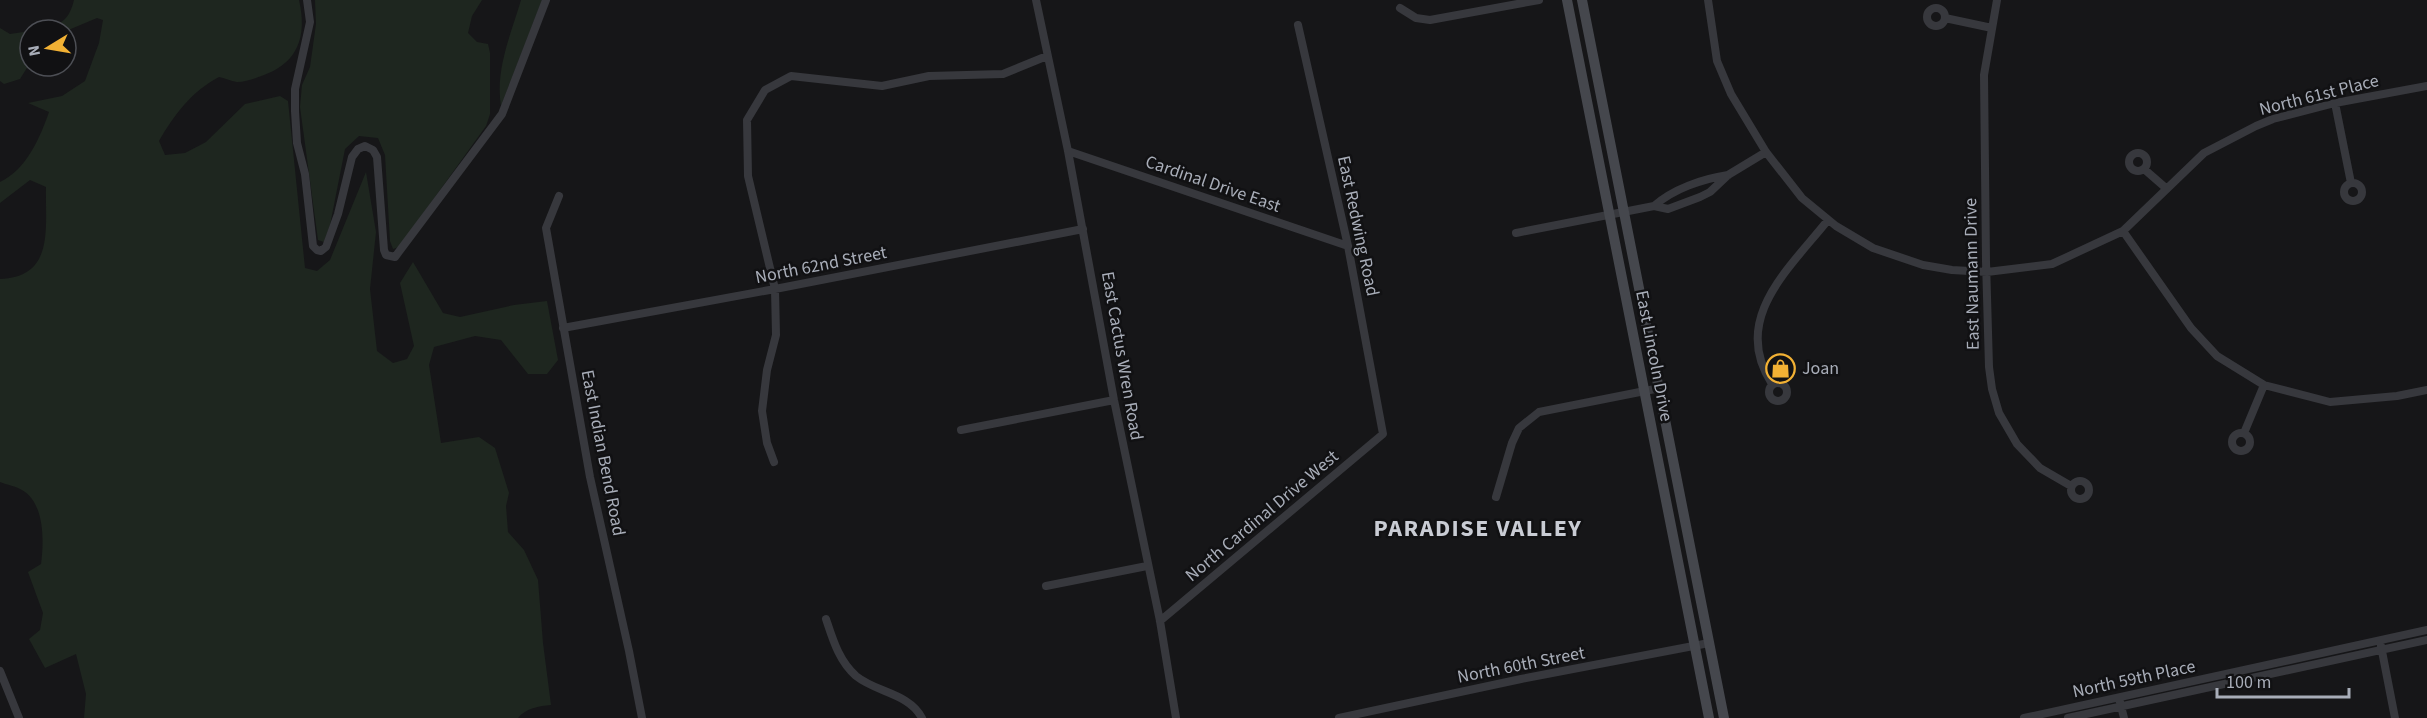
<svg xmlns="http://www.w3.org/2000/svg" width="2427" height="718" viewBox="0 0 2427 718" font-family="'Source Sans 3',sans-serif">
  <rect width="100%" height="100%" fill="#161618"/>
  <path fill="#1e261f" d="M74,0H299C307,35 299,62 264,75C256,78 246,82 237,82C231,81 224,78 219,77C192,91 174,115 159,141L165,155L185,153L206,142L245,104L280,96L288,101L305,268L317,271L330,260L366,172L376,232L370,289L377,351L393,363L407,359L414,346L400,283L413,262L443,313L460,317L514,305L547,301L558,360L547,374H528L501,340L475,336L434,347L429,365L441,443L479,437L495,448L509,493L506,506L508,532L524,550L538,580L543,643L551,705C539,706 526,708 518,718H84L86,694L76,654L45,668L29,639L40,630L43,613L28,572L41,564C44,542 45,503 22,490C16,486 7,485 0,482V279C55,277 45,228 46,187L30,180L0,203V182C26,170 40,138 49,112L28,103L62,96L85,81L99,43L103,20L97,18L66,31L33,30C56,26 68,25 74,0Z
    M315,0H482L472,16L468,33L477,42L488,44L490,53V114L486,126L399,247L393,249L390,241L385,155L378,138L359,136L345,149L330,225L324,242L318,240L300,107L302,85L310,67L316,24Z
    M521,0H542L501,106C495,70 511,34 521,0Z
    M0,28L10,34L30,31V63L20,79L4,84L0,81Z"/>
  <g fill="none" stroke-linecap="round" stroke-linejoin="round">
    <path stroke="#37383d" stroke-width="8" d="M307,0L310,22L295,89V111L297,143L305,174L313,246L317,250L321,251L326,247L338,214L352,157L358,149L365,146L373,150L377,157L384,250L386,255L395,257L502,114L546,0
      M1036,0L1068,151L1114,400L1160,621L1176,718
      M1708,0L1717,61L1731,94L1766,152L1802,198L1836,226L1873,248L1923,265L1952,270L1987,272L2052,264L2123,231L2204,153L2256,126L2273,119L2335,103L2427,86
      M1997,0L1984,75L1986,261L1989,367L1992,389L1999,413L2017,444L2040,468L2071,486
      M1927 17a9 9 0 1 1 18 0a9 9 0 1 1-18 0Z
      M1400,8L1416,18L1430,20L1539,0
      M1945,18L1992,28
      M2335,103L2351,183
      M1068,151L1348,246
      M2129 162a9 9 0 1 1 18 0a9 9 0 1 1-18 0Z
      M2144,169L2167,189
      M2344 192a9 9 0 1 1 18 0a9 9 0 1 1-18 0Z
      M559,196L546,228L590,477L629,651L642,718
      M1654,206C1673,189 1702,179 1728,175
      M2123,231L2191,328L2217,356L2264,385L2330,402L2397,396L2427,390
      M1516,233L1654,206L1668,209L1700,197L1710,192L1728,175L1766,152
      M563,328L775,289L1083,229
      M1769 392a9 9 0 1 1 18 0a9 9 0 1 1-18 0Z
      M1772,384C1730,319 1789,269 1828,220
      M961,430L1114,400
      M2232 442a9 9 0 1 1 18 0a9 9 0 1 1-18 0Z
      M2244,433L2264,385
      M774,462L767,443L762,411L767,370L776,335L775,289L748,176L747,120L765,90L791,76L882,86L929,76L1003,74L1047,56
      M2071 490a9 9 0 1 1 18 0a9 9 0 1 1-18 0Z
      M1496,497L1512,443L1519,428L1539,412L1660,388
      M1046,586L1147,566
      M826,619C833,640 839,661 856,676C877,693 909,693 922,718
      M1160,621L1383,434L1348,246L1298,25
      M2381,646L2395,718
      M0,671L19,718
      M2120,702L2124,718
      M1339,718L1521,679L1709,643
      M2024,718L2427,630
      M2068,718L2427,640"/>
    <path stroke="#45474d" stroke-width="10" d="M1567,0L1709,718
      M1582,0L1724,718"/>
  </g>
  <defs>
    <symbol id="shop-ring" viewBox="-11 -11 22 22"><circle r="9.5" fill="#111113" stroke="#f2b134" stroke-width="1.5"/><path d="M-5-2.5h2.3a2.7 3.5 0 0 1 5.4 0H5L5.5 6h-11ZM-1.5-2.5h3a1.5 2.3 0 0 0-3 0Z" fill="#f2b134"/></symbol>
  </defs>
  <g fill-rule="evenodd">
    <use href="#shop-ring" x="1764" y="352" width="33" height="33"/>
  </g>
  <g text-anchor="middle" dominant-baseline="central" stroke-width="5" stroke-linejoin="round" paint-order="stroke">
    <g font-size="18" fill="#a8adb8" stroke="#111113">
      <text transform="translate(2319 95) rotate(-14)">North 61st Place</text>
      <text transform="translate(1213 184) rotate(19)">Cardinal Drive East</text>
      <text transform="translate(1358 226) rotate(78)">East Redwing Road</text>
      <text transform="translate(821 265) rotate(-11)">North 62nd Street</text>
      <text transform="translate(1972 274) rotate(-91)">East Naumann Drive</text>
      <text transform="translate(1122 356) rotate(80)">East Cactus Wren Road</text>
      <text transform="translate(1654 356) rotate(79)">East Lincoln Drive</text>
      <text transform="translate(603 453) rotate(79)">East Indian Bend Road</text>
      <text transform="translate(1262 516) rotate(-40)">North Cardinal Drive West</text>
      <text transform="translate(1521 665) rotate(-11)">North 60th Street</text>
      <text transform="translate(2134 679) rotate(-12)">North 59th Place</text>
    </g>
    <g font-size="18" fill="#a8adb8" stroke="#111113" text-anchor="start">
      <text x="1802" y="368">Joan</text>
    </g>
    <g font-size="24" font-weight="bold" letter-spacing="1.5" fill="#c9ccd4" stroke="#111113">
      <text x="1478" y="528">PARADISE VALLEY</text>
    </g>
  </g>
  <g transform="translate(48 48) rotate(259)"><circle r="28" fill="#111113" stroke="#4d4f55" stroke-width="1.5"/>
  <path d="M0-4.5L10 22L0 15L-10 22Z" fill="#f2b134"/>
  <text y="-9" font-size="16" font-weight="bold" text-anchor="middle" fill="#a8adb8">N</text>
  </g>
  <path d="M2217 688v9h132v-9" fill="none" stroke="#a8adb8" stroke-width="3"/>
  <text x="2226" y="688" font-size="18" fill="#a8adb8" stroke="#111113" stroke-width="4.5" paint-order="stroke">100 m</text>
</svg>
